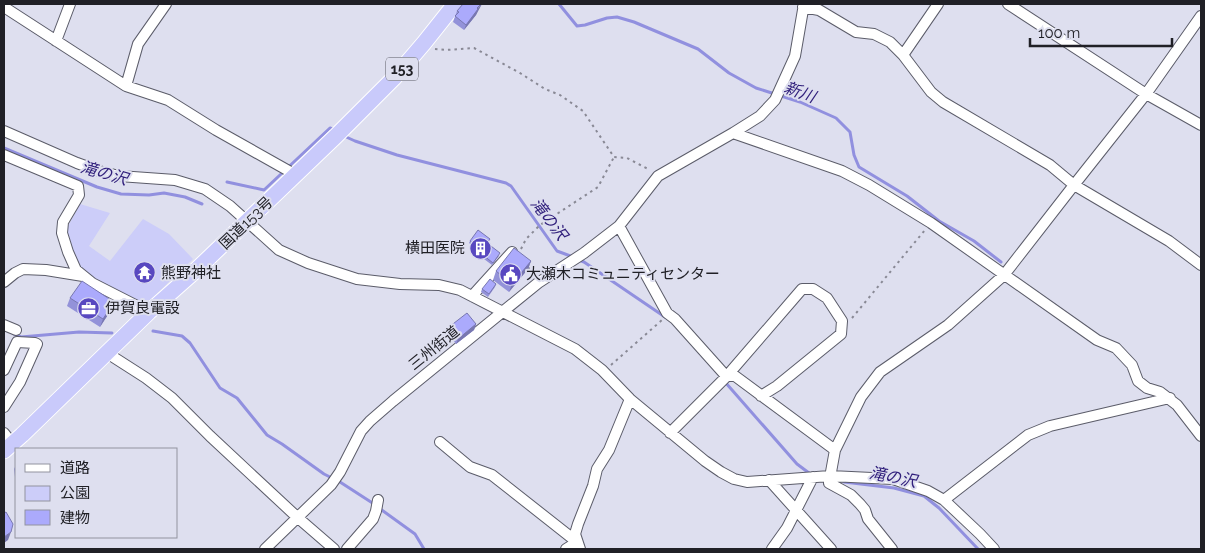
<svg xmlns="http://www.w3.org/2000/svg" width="1205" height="553" viewBox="0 0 1205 553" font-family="Raleway,'Noto Sans JP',sans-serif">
  <rect width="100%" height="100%" fill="#dedfef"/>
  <path fill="#cccdf9" d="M80,204L110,213L89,246L110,261L143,219L169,234L193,259L146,304L134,301L96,280L79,268L65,232Z"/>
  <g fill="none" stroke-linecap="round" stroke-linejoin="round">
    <path stroke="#9190df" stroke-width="3" d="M559,4L577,26L585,25L607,18L617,17L634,22L698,49L729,73L756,88L800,102L836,118L850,132L854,155L859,167L907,196L939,221L974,241L1001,262
      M344,136L355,141L397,155L506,183L511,186L557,251L573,257
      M4,148L97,187L121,194L149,195L164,193L185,197L202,204
      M227,182L264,190L330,128L335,130
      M579,260L584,262L665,317
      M153,331L182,336L190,343L220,388L237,398L267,435L282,444L324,474L340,482L374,504
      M14,334L21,337L79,332L112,333
      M725,382L797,464L809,473
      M844,482L894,488L924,496L939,508L978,549
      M379,508L415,534L424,549"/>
    <defs>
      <path id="minor" d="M1008,4L1146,94L1201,125
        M4,7L126,86L168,100L216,130L296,175
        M803,7L819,10L856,32L874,34L890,42L903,55L931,92L943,102L1050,165L1074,185L1169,241L1201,265
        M56,41L70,4
        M903,55L938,4
        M126,86L138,44L166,4
        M4,131L77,163L99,171L119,176L175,180L205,189L230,206L279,250L308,263L357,279L400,284L439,285L460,290L575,349L602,370L630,399L705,461L721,472L734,479L747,482L830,476L893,479L928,491L944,500L980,534L994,549
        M733,133L842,171L869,185L931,223L1097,340L1116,348L1132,365L1138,381L1147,388L1160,392L1177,405L1201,436
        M4,155L78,186L79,195L63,222L62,233L68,252L76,270L92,283L149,312
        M619,226L667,313L675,319L726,376H735L835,450
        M4,282L15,273L23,269L46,270L83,276
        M472,296L512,252
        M4,325L16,330
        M107,353L146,378L172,398L210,436L297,517L334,549
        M4,370L17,342L35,343L37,344L20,382L4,407
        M4,433L12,443
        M670,433L726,377L802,289H813L827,298L842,321L841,334L777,386L761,396
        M440,442L470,467L492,475L577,542L566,549
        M769,480L831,549
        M944,500L1028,435L1050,426L1170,398
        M265,549L331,485L340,472L361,431L370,421L393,401L538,283L584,253L619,226L658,176L733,133L760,116L775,100L795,56L804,4
        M347,549L373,519L376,511L378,500
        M580,549L575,534L578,524L593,486L597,469L609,450L630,399
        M772,549L787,528L813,477
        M892,549L868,519L865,510L860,504L851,495L829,483L835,450L861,397L880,372L948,325L1004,275L1074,185L1146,94L1201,16"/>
      <path id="highway" d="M4,451L22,435L149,312L193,273L336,136L394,78L424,43L455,4"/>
    </defs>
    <use href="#minor" stroke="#5b5c69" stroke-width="12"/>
    <use href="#highway" stroke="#fff" stroke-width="17"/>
    <path stroke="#898995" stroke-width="2" stroke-dasharray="2.5 4" stroke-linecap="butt" d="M435,49L446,50L474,48L520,73L545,89L560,95L583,111L614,157L627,158L650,170
      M521,249L526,239L540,225L598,187L614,157
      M528,267L534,276
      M852,318L925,230
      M611,365L662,320"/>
    <use href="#minor" stroke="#fff" stroke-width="10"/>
    <use href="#highway" stroke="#c9cafb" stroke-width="15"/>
  </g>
  <path fill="#9392d9" d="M480,7L478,10L476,15L464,30L453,22L457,11Z
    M470,241L489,242L488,244L499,256L492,265L472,250L473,246L469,243Z
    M531,261L528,269L509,292L493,280L496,271Z
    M496,284L495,287L488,297L481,292L482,289Z
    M70,298L111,310L100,327L67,306Z
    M476,324L474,330L456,344L447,332L449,327Z
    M16,465V478L15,477L14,469Z"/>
  <path fill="#7877b0" d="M481,4H482L476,15L464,30L466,25Z
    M531,261L528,269L509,292L512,284Z
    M114,302L111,310L100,327L103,319Z
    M476,324L474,330L456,344L458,339Z
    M11,532L8,540L4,543V537Z"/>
  <path fill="#abaafc" stroke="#7877b0" d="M463,4H481L477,8L478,9L466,25L455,16L459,12L457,11Z
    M478,230L490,239L487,243L500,253L493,263L473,247L474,244L470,241Z
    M514,248L531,261L512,284L496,271Z
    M490,279L496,284L489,294L482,289Z
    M82,281L114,302L103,319L70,298Z
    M467,313L476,324L458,339L449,327Z
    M6,512L13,524L11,532L4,537V513Z"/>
  <defs>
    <symbol id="building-disc" viewBox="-11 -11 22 22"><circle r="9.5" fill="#5848c0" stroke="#dedfef"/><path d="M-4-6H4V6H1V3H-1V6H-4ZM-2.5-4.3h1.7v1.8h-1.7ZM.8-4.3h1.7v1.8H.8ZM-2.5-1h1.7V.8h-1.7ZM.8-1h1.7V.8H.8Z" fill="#fff"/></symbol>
    <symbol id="temple-disc" viewBox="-11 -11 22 22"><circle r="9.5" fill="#5848c0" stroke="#dedfef"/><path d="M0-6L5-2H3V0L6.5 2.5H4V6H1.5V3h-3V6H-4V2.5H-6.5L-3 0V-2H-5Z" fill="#fff"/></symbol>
    <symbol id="civic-disc" viewBox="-11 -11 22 22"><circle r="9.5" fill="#5848c0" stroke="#dedfef"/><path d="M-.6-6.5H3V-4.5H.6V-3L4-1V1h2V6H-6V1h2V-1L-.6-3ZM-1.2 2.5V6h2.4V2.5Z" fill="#fff"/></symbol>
    <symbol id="office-disc" viewBox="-11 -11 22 22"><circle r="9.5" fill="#5848c0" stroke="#dedfef"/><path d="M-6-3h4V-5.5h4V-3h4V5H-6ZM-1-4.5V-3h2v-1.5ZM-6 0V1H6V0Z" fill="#fff"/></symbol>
  </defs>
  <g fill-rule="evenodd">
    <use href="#building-disc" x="468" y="236" width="25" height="25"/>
    <use href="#temple-disc" x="132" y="260" width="25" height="25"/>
    <use href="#civic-disc" x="498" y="262" width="25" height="25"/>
    <use href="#office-disc" x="76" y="296" width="25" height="25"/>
  </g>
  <g text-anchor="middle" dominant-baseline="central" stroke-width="4" stroke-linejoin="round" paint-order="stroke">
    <rect fill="#dedfef" stroke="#595962" stroke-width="1" x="386" y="57.5" width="32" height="23" rx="4"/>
    <g font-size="14" font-weight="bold" fill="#202026">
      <text x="402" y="69">153</text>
    </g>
    <g font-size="15" fill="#202026" stroke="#dedfef">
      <text transform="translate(246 223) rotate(-44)">国道153号</text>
      <text transform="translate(434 348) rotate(-39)">三州街道</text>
    </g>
    <g font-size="15" fill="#202026" stroke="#dedfef" text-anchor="start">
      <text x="465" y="248" text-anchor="end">横田医院</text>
      <text x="161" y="273">熊野神社</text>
      <text x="526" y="274">大瀬木コミュニティセンター</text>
      <text x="105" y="308">伊賀良電設</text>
    </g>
    <g font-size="16" font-style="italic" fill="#31207c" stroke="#dedfef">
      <text transform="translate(800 92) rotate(20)">新川</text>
      <text transform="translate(104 173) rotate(16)">滝の沢</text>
      <text transform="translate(549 219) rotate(52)">滝の沢</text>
      <text transform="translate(893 477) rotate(11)">滝の沢</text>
    </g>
  </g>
  <rect width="1205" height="553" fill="none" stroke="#202026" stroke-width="10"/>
  <rect x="15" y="448" width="162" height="90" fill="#dedfef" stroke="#92939f"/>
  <rect x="25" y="464" width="25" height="8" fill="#ffffff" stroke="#92939f"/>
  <text x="60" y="473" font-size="15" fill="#202026">道路</text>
  <rect x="25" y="486" width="25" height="15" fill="#cccdf9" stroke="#92939f"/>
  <text x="60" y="498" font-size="15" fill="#202026">公園</text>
  <rect x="25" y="510" width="25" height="15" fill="#abaafc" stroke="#92939f"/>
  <text x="60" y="523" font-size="15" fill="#202026">建物</text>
  <path d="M1030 38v8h142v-8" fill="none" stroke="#202026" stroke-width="2.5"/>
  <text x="1038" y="38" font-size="15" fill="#202026" stroke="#dedfef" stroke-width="4" paint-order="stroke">100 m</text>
</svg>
